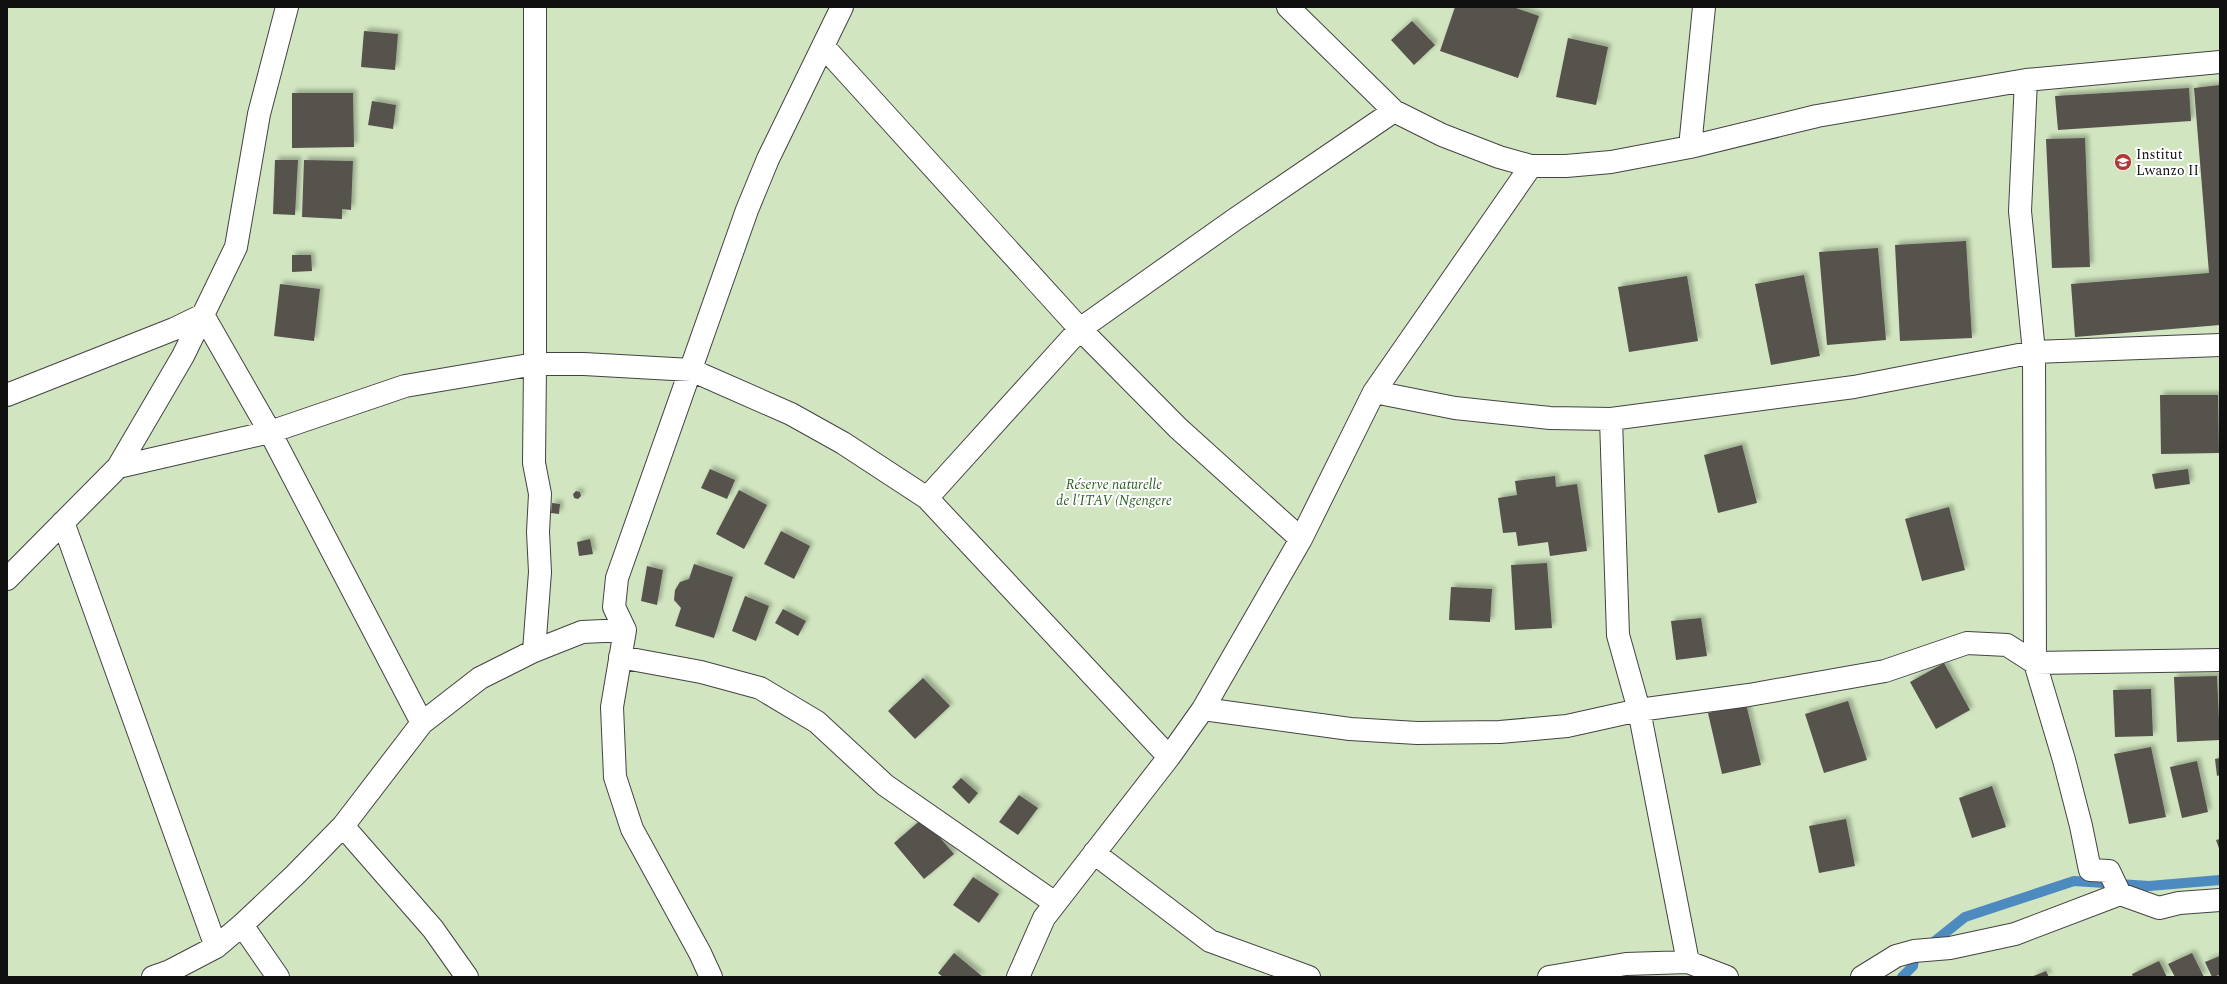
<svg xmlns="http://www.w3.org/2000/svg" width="2227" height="984" viewBox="0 0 2227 984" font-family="Spectral,serif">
  <defs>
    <filter id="shadow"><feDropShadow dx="3.5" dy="-3.5" stdDeviation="2" flood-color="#0004"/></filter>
  </defs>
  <rect width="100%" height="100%" fill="#fefcf4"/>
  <path fill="#d1e6c0" d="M7,7H2220V977H7Z"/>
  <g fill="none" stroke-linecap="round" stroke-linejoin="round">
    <path stroke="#4c8ac0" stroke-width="10" d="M1930,945L1965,917L2074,881L2149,886L2220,880
      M1902,977L1913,966L1915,951"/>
  </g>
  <path fill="#57524d" filter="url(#shadow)" d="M1455,7H1513L1539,16L1518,78L1440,51Z
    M1412,21L1435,45L1414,65L1391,40Z
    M364,31L398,34L395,70L361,67Z
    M1568,38L1608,47L1596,105L1556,97Z
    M2220,85V325L2075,337L2071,284L2209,273L2194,88Z
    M2189,88L2191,121L2058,130L2055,96Z
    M292,93H353L354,147L292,148Z
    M372,101L396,105L393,129L368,125Z
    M2085,138L2090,267L2052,268L2046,139Z
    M275,160H298L295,215L273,214Z
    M304,160L353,161L351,210L342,209V219L302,217Z
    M1966,241L1972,338L1900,341L1895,245Z
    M1878,248L1886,340L1827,345L1819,252Z
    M292,255H311L312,271L292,272Z
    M1804,275L1820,356L1771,365L1755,284Z
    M1687,276L1698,341L1629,352L1618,287Z
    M280,284L320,289L314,341L274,336Z
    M2160,395H2218L2219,453L2161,454Z
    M1742,445L1757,503L1718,513L1704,455Z
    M710,469L735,480L727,499L701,488Z
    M2188,469L2190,484L2155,489L2152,474Z
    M1555,476L1556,487L1577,484L1587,551L1550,556L1548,542L1518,546L1516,532L1503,533L1498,498L1517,495L1515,481Z
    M739,490L767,505L744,549L716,534Z
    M576,491L580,492L581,496L578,499L574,498L573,494Z
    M552,503L560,504L559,514L551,513Z
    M1949,507L1965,570L1922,581L1905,519Z
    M781,531L810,546L794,579L764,564Z
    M590,539L593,554L579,556L577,542Z
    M1547,563L1552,628L1515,630L1511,565Z
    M694,564L733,577L714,638L675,626L681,608L674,600L675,590L680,582L689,579Z
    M647,566L663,570L657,605L641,601Z
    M1451,587L1492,589L1490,622L1449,620Z
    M745,596L769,606L756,641L732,631Z
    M783,609L806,621L798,636L775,623Z
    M1701,618L1707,656L1676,660L1671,621Z
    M1944,663L1970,710L1936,729L1910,682Z
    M2217,676L2220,740L2177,742L2174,677Z
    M923,678L950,706L915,739L888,711Z
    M2151,689L2153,736L2115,737L2113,690Z
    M1848,701L1867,760L1824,773L1805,714Z
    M1746,704L1761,765L1722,774L1708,713Z
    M2151,747L2166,817L2129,824L2114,754Z
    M2220,758V775L2217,776L2215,759Z
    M2197,761L2208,812L2182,818L2170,767Z
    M961,778L978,793L969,804L952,787Z
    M1992,786L2006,827L1972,838L1959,798Z
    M1019,795L1038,808L1018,835L999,822Z
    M923,818L954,854L924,879L894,843Z
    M1846,819L1855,866L1819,873L1809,826Z
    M2220,839V851L2216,840Z
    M973,877L999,894L979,923L953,905Z
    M954,953L983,977H943L938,973Z
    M2192,953L2204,977H2175L2168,964Z
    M2220,956V975L2212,977L2205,962Z
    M2159,961L2167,977H2133L2132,974Z
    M2046,971L2049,977H2031Z"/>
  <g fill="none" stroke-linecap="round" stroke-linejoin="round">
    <defs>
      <path id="minor" d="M1288,7L1394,111L1442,135L1499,157L1531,166H1566L1611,162L1690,147L1817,116L2026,80L2220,62
        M823,46L1080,329L1178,428L1301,539
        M2026,80L2020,211L2034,352L2035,663L2064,760L2081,826L2090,870L2109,871L2120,894L2159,908L2179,903L2220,900
        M1690,147L1704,7
        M203,315L270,432L422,723
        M1374,392L1455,408L1550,418L1611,419L1854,387L2034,352L2220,345
        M7,395L174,329L203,315L236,247L259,114L287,7
        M1611,419L1618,635L1639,710L1688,962
        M118,467L270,432L405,386L535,364H584L691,370L791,414L843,443L927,498L1169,757
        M927,498L1080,329L1234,220L1394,111
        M63,522L216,947
        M7,579L118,467L183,356L203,315
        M534,651L540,572L538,532L540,494L534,463L535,364V7
        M620,657L701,672L760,688L817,722L885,785L1055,903
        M1203,709L1350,729L1417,733L1500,732L1567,726L1639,710L1749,695L1885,671L1967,643L2007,645L2035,663L2220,660
        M343,826L433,929L467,977
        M1094,853L1210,941L1309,977
        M242,925L278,977
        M153,977L170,971L216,947L242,925L295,875L343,826L422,723L480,678L534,651L582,632L625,630
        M711,977L700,953L632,829L615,777L612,707L625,630L614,607L617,578L747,210L768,159L842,7
        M1018,977L1044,918L1169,757L1203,709L1301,539L1374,392L1531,166
        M1549,977L1626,964L1688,962L1727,977
        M1862,977L1896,956L1914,951L1950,948L2015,934L2120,894"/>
    </defs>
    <use href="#minor" stroke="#434343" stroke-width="24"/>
    <use href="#minor" stroke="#fff" stroke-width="22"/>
  </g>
  <defs>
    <symbol id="school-disc" viewBox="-11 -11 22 22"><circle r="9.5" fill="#b23835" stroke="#fff"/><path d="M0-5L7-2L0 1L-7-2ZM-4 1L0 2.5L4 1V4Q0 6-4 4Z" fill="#fff"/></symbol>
  </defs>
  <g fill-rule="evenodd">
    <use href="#school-disc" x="2113" y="152" width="20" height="20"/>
  </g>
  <g text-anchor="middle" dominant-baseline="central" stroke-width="4" stroke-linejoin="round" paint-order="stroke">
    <g font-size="14" fill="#101010" stroke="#fff" text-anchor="start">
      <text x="2136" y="154">Institut<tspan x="2136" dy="16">Lwanzo II</tspan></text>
    </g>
    <g font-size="14" font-style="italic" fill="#2e6226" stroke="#fff">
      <text x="1114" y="484">Réserve naturelle<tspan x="1114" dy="16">de l'ITAV (Ngengere</tspan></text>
    </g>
  </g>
  <rect width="2227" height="984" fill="none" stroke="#101010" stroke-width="16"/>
</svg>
